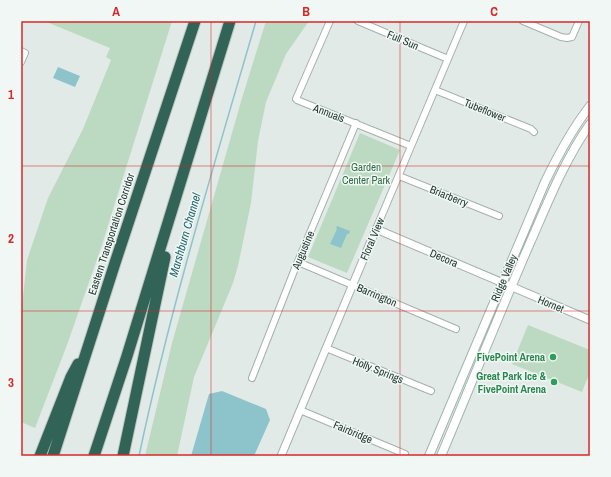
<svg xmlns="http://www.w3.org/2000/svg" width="611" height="477" viewBox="0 0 611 477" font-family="'Archivo Narrow',sans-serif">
  <rect width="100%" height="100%" fill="#e1eae6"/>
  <path fill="#bcdac2" d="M44,21H172L101,248L67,345L35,428L21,422V315L27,260L48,198L83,129L111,60L106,57L110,48Z
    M266,21H309L286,54L266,102L258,141L251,203L238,266L233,283L194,377L177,456H145L172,343L242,98Z
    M360,133L400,150L347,273L308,257Z
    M528,325L590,350V372L582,392L512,364Z"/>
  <path fill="#8dc4cb" d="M58,67L80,76L75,87L53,78Z
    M337,226L350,231L349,234H347L341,248L330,244L337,229L336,228Z
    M222,391L266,409L270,420L254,456H191L209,394Z"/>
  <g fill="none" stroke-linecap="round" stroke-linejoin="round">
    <path stroke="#8dc4cb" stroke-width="1.5" d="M139,456C170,309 214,165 256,21"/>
    <defs>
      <path id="minor" d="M330,21L296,99L297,100L411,146
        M358,21L448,59
        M523,21L561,37L567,38L572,37L579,21
        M21,51L25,53L21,62
        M435,90L531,129L534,132
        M399,176L499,216
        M376,229L464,21
        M298,262L456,329
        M326,348L431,391
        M252,378L294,271L356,123
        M300,410L405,454"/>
      <path id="tertiary" d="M281,456L376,229L590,320"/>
      <path id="secondary" d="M429,456L545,182C558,155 572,129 590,106
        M441,456C471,385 499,314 530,243C548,202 564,161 590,124"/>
      <path id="motorway" d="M40,456L71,377L78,364
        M53,456L115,263L195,21
        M94,456L127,356L230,21
        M123,456L165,257"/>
    </defs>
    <use href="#minor" stroke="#a4b1ac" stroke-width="8"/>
    <use href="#tertiary" stroke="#a4b1ac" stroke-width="9"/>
    <use href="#secondary" stroke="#a1b5ad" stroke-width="10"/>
    <use href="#motorway" stroke="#bdc4c2" stroke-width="13"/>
    <use href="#minor" stroke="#fff" stroke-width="6"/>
    <use href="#tertiary" stroke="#fff" stroke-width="7"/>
    <use href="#secondary" stroke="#fff" stroke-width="8"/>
    <use href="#motorway" stroke="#316356" stroke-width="11"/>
  </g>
  <path fill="none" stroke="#d62828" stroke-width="1" stroke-opacity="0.55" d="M211,21V456M400,21V456M21,166H590M21,311H590"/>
  <g fill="#2e9e5b" stroke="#f1f7f4" stroke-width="1.5">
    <circle cx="553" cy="357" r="4"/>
    <circle cx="554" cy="382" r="4"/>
  </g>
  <g text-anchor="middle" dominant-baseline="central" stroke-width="3" stroke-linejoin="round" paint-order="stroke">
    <g font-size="11" fill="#233932" stroke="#f1f7f4">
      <text transform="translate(403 40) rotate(23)">Full Sun</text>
      <text transform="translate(485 110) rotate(22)">Tubeflower</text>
      <text transform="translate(329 113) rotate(21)">Annuals</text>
      <text transform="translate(449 196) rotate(22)">Briarberry</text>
      <text transform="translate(111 234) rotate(-72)">Eastern Transportation Corridor</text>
      <text transform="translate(372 239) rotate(-67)">Floral View</text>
      <text transform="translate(303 250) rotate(-67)">Augustine</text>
      <text transform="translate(444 258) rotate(23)">Decora</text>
      <text transform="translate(504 278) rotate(-67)">Ridge Valley</text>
      <text transform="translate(377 295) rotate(23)">Barrington</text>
      <text transform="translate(551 304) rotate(23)">Hornet</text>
      <text transform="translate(378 370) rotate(22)">Holly Springs</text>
      <text transform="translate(353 432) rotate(23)">Fairbridge</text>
    </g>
    <g font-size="11" fill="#316d45" stroke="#f1f7f4">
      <text x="366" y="167">Garden<tspan x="366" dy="13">Center Park</tspan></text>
    </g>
    <g font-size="11" font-weight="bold" fill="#27864d" stroke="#f1f7f4" text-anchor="end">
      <text x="545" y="357">FivePoint Arena</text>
      <text x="546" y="376">Great Park Ice &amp;<tspan x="546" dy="13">FivePoint Arena</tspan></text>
    </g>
    <g font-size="12" font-style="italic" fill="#226770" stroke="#f1f7f4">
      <text transform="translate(185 235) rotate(-74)">Marshburn Channel</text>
    </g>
  </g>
  <rect width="611" height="477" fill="none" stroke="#f1f7f4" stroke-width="44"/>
  <rect x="22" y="22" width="567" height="433" fill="none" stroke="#d62828" stroke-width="1.5"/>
  <g font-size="13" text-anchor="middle" font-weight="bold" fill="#d62828">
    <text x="116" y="16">A</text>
    <text x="306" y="16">B</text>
    <text x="494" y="16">C</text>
    <text x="11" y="99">1</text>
    <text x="11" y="243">2</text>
    <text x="11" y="387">3</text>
  </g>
</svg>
